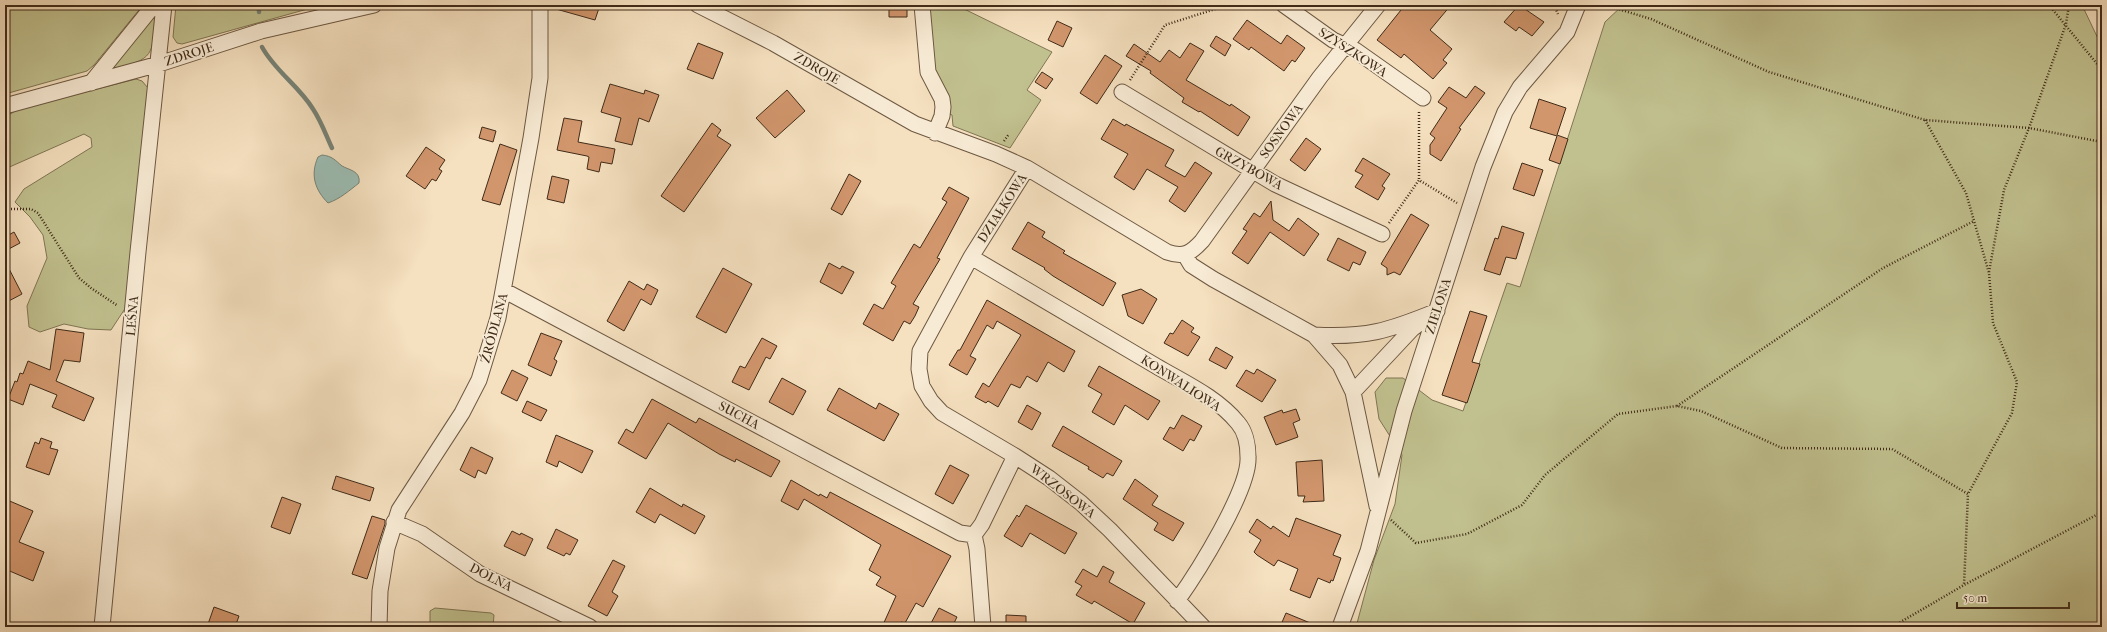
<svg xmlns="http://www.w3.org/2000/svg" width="2107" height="632" viewBox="0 0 2107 632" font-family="'IM FELL French Canon',serif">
  <rect width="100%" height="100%" fill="#f5e0bf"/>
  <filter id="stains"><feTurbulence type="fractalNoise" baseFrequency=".005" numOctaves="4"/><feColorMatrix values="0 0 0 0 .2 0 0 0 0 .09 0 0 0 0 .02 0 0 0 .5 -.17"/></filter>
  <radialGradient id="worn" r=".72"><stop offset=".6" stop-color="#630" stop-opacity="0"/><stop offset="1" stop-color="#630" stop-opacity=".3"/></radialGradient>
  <path fill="#c1c18f" stroke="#807654" d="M5,5H143L94,65L87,71L5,94Z
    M176,5H322L182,44L177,43L173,37Z
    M926,5H956L1052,52L1027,90L1041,100L1010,148L953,126L952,115L947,113L933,73Z
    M1623,5H2082L2102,47V627H1356L1374,560L1395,504L1402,455L1379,419L1375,392L1386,378H1403L1432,400L1463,411L1507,283L1520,287L1605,22Z
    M157,13C151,57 156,58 111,70L110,69Z
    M136,79L142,81L148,88L128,304L111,330L88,329L64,324L40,332L29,327L27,306L47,258L43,235L30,217L15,202L24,189L92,147L91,138L84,134L5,169V117L19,109Z
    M435,608L491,613L494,615L493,627H430V611Z"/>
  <path fill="#9cbdb4" stroke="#778376" d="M322,155C332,156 335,160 342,166C349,170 361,171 359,183C350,190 340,199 328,203C315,190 310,175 318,157Z"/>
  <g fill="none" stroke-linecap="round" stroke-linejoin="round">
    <path stroke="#778376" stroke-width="4.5" d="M259,5V12
      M262,47C275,71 299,86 313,109C321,121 326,135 332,148"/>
  </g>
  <path fill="#d2966d" stroke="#402b18" d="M557,5H600L595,20L556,9Z
    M889,5H907V17H889Z
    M1405,5H1451L1430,30L1452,49L1443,60L1447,63L1433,79L1404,54L1401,58L1377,40Z
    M1519,5L1544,22L1532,36L1519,27L1516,31L1504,22Z
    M1247,20L1281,44L1287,35L1305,48L1295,62L1292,60L1284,71L1251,47L1249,50L1233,39Z
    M1057,21L1072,28L1063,47L1048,40Z
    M1216,36L1231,45L1225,56L1210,46Z
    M698,43L723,53L713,79L687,69Z
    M1190,43L1204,51L1186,80L1230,106L1231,104L1250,117L1238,136L1200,111L1199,112L1182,102L1184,98L1150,73L1151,71L1126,56L1134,44L1160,62L1169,50L1180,58Z
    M1105,55L1122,66L1097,104L1080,93Z
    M1042,72L1053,79L1046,89L1035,82Z
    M610,84L644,94L645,90L659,95L649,122L639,118L632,145L615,141L621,118L601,112Z
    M1475,86L1485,93L1459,128L1461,129L1441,161L1430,154V145L1435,138L1430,134L1447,108L1438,102L1449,87L1466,98Z
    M787,90L805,111L775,138L756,118Z
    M1539,99L1566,108L1557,135L1568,139L1560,164L1549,160L1557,136L1530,128Z
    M564,118L582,121L578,142L615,149L612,164L601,162L599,172L587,169L589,157L587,156L557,150Z
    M1113,119L1125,126L1126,124L1174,150L1165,166L1185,177L1195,162L1212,173L1185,212L1169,201L1178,187L1147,169L1134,190L1114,177L1128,154L1101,139Z
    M712,123L721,130L717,136L731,145L684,212L661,196Z
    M482,127L496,131L493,142L479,138Z
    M1306,138L1321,149L1305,171L1290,160Z
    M500,144L517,150L500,205L482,200Z
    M426,147L445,160L439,169L442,171L436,181L432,179L425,189L406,176Z
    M1363,158L1390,174L1382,186L1385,188L1378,200L1355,187L1363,175L1355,171Z
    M1522,163L1543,170L1534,196L1513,189Z
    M849,174L861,181L842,215L831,209Z
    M552,176L569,180L564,203L547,199Z
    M949,187L969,198L937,258L940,259L913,304L919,307L915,316L910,324L904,321L893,341L863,324L874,304L883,309L896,286L891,283L914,244L920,248L947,202L942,199Z
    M1271,201L1273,220L1289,231L1298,218L1319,234L1304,256L1270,232L1248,264L1232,253L1247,231L1243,229L1254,213L1260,217Z
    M1411,214L1429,225L1400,275L1394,272L1387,275V268L1381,264Z
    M1028,222L1045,232L1042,237L1065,251L1063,253L1116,283L1103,306L1053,276L1044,269L1045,268L1012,249Z
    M1502,226L1524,233L1516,259L1506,257L1500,275L1484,270L1495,238L1498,239Z
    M14,232L20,243L5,251V237Z
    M1338,238L1366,252L1360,265L1353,262L1349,271L1327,260Z
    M5,261L22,294L5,303Z
    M829,263L840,269L842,266L854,272L842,294L820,282Z
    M723,268L752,284L726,333L696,317Z
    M629,281L644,290L647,284L658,290L651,305L641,299L624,331L607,321Z
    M1141,289L1157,299L1143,324L1128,316L1122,295Z
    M987,300L1075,351L1064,372L1048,362L1037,382L1027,376L1020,388L1011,384L998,407L988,401L986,403L975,397L983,383L989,387L1021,335L997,321L993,329L987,325L970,356L976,359L967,375L949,365L958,350H960Z
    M1470,311L1487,316L1472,362L1480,364L1467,403L1442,395Z
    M1182,320L1194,328L1191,332L1200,337L1188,356L1164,343L1170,333L1173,334Z
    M56,329L84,333L80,362L64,360L56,381L94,398L84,421L52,407L57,395L30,384L23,405L8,399L15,381L17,382L20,373L23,374L28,361L50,370Z
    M541,333L562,341L554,359L557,361L551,376L528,365Z
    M762,338L777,346L770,359L766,357L749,390L732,382L740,366L745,368Z
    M1216,347L1233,357L1226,369L1209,360Z
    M1099,366L1160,401L1148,420L1125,405L1114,425L1092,412L1102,394L1088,386Z
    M1257,369L1276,380L1262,402L1236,386L1246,370L1254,374Z
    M512,370L528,378L517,401L501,393Z
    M782,378L806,391L793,415L769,402Z
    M839,388L876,409L879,403L899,414L884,441L827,410Z
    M652,399L696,423L699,418L780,461L771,477L736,459L735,462L719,454L668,423L646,459L618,443L626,429L633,433Z
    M527,401L547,410L541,421L522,412Z
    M1027,405L1041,413L1032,430L1018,422Z
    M1296,409L1300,420L1293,423L1298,437L1276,445L1264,417L1282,410L1283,413Z
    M1182,415L1202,426L1194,441L1190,439L1183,451L1163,439L1170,427L1174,429Z
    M1063,426L1122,461L1113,476L1107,473L1103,478L1088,469L1089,467L1052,446Z
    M556,435L593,451L582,473L559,461L557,467L546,462Z
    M41,438L52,442L50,448L58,450L49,475L26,467L35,442L39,444Z
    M471,447L493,458L486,474L478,470L475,478L460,470Z
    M1322,460L1324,501L1303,502L1305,496H1298L1296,462Z
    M950,465L969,475L953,504L935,494Z
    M336,476L374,488L370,501L332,489Z
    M1135,479L1158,496L1152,505L1184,523L1173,541L1154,530L1158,523L1123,499Z
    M791,480L819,496L820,494L827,498L830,492L951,556L923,607L916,603L905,623L901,622L899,627H882L896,596L876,585L881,577L869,570L881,545L804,499L798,510L781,501Z
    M650,488L682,507L683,504L705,516L695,534L660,514L655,523L636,512Z
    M282,497L301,504L290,534L271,527Z
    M5,499L33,511L19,542L44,552L33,581L5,569Z
    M1026,505L1077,533L1065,554L1030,533L1022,547L1004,536L1017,515L1019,517Z
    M372,516L385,520V524L367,579L352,574Z
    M1296,518L1341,535L1333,555L1341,558L1333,581L1331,580L1330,583L1318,578L1310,598L1290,590L1298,569L1278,560L1274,566L1257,555L1254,552L1261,540L1249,532L1257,519L1271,529L1273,526L1289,537Z
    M556,529L578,540L570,555L566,553L564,556L547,548Z
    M512,531L520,535L521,533L533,539L525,556L504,546Z
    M613,560L625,566L612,592L618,596L607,616L588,606Z
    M1103,566L1114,572L1109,582L1145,603L1133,624L1094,601L1092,604L1076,595L1082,586L1075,582L1083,569L1097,577Z
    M214,607L239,616L235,627H207Z
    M939,608L957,617L952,627H929Z
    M1286,613L1320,627H1280Z
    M1006,615L1026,616V627H1006Z"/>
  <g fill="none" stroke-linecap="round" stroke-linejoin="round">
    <defs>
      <path id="minor" d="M698,5L773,43L915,124L996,154L1027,168L971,257L920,351L919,369L922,386L931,401L942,413L1015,456L1049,478L1081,503L1110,530L1203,627
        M922,5L928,72L942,99L943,107L942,116L935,133
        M1284,5L1333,40L1355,50L1423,98
        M91,83L154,5
        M1122,92L1275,184L1382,234
        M5,106L159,64L261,31L374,5
        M1027,168L1167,252C1184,258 1191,253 1202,241L1320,77L1378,5
        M1185,255L1191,265L1213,279L1314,335L1340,365L1353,392L1377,506
        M971,257C1032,293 1094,329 1156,366C1183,382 1217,397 1238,423C1245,431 1248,445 1248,457C1250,489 1197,573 1177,601
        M505,291L960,533L974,535
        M1314,335C1366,338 1388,331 1437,311
        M1353,392L1412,329L1421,322
        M394,522L422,534L480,574L590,627
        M102,627L138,252L164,5
        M379,627L380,591L387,548L399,510L462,413L479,380L498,318L531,138L540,78V5
        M983,627L977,549L974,535L982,524L1015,456
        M1340,627L1368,551L1404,411L1483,167L1505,112L1520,87L1567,32L1578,5"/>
    </defs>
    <use href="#minor" stroke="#6d5842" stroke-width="17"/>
    <path stroke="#402b18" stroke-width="2.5" stroke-dasharray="1 2" stroke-linecap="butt" d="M1554,5L1558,14
      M1605,5L1651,19L1769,72L1925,120L2029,128L2102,142
      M2049,5L2102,70
      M1130,80L1165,25L1228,5
      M1419,112V180
      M1925,120L1966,193L1989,273L1993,323L2017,382L2012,413L1968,494
      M1004,141L1009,134
      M5,209H31L38,213L79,278L91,288L118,306
      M1389,223L1419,180L1457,203
      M1989,272L2004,190L2029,128L2066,24L2069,5
      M1677,406L1883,268L1974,221
      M1391,520L1416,543L1467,534L1522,505L1545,475L1618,414L1677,406L1701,411L1782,448L1892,449L1968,494L1964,585
      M1892,627L1964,585L2102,512"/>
    <use href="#minor" stroke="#f8ebd5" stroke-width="15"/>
  </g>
  <g text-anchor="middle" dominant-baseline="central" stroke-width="3.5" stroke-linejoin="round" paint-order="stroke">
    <g font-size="13" fill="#402b18" stroke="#f8ebd5">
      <text transform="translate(1353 52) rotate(33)">SZYSZKOWA</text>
      <text transform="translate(189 54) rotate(-18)">ZDROJE</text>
      <text transform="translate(817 68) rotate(30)">ZDROJE</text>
      <text transform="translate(1281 131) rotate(-54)">SOSNOWA</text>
      <text transform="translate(1249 168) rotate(29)">GRZYBOWA</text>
      <text transform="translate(1002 208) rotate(-57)">DZIAŁKOWA</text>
      <text transform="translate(1438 306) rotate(-72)">ZIELONA</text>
      <text transform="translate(132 316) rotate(-85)">LEŚNA</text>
      <text transform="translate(494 328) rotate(-75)">ŹRÓDLANA</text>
      <text transform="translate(1181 383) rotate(33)">KONWALIOWA</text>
      <text transform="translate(739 415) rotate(28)">SUCHA</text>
      <text transform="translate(1063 491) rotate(38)">WRZOSOWA</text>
      <text transform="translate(491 577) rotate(27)">DOLNA</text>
    </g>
  </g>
  <rect width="2107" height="632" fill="none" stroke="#f5e0bf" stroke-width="20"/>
  <rect x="6" y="6" width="2095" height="620" fill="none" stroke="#402b18" stroke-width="2"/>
  <rect x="10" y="10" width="2087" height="612" fill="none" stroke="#402b18"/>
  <path d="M1957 602v6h112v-6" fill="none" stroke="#402b18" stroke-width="2"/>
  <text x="1963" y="602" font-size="12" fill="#402b18" stroke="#f8ebd5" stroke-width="3" paint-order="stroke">50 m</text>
  <rect width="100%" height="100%" filter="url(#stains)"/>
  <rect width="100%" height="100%" fill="url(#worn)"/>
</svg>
